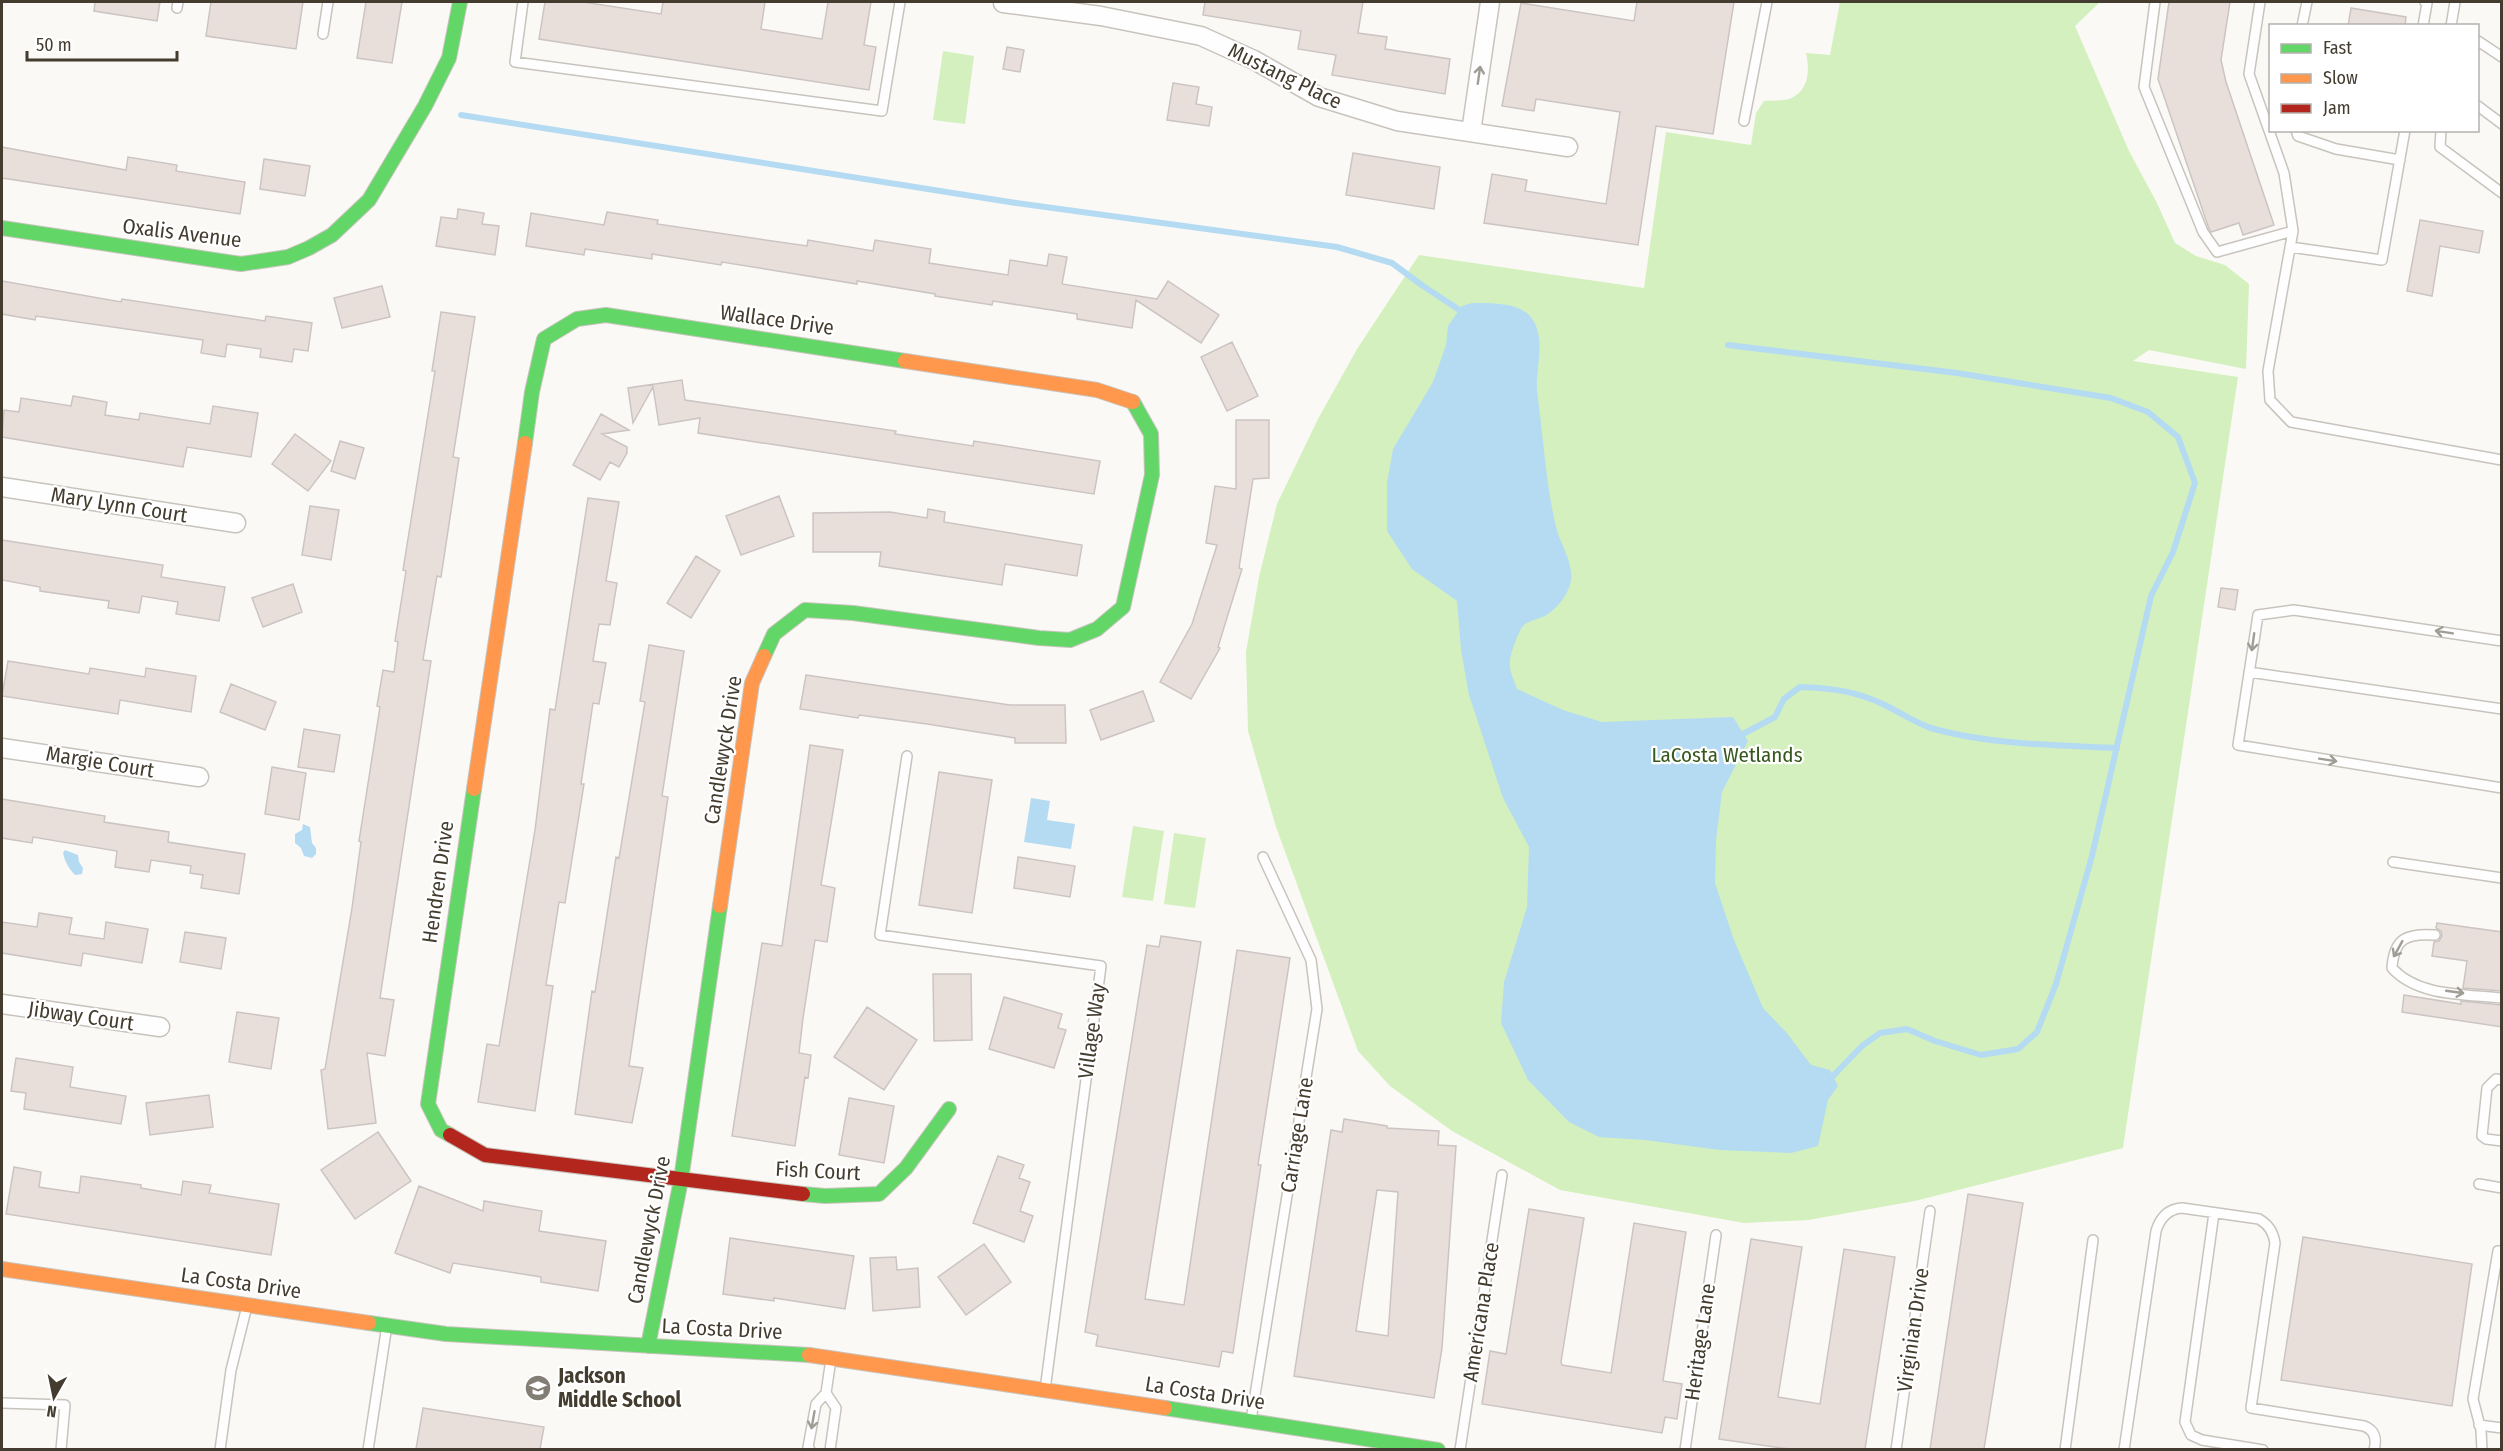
<svg xmlns="http://www.w3.org/2000/svg" width="2503" height="1451" viewBox="0 0 2503 1451" font-family="'Fira Sans Condensed',sans-serif">
  <rect width="100%" height="100%" fill="#fbf9f6"/>
  <path fill="#d4f0be" d="M1840,2H2100L2075,26L2129,151L2157,203L2175,243L2196,256L2225,265L2249,284L2246,369L2149,350L2133,361L2238,377L2123,1148L1915,1201L1808,1220L1744,1223L1560,1190L1452,1131L1390,1086L1358,1051L1276,827L1248,731L1246,652L1259,577L1277,504L1318,419L1357,349L1419,255L1644,288L1666,132L1751,145L1756,113L1764,101C1772,100 1782,101 1789,99C1809,92 1810,70 1806,53L1830,55Z
    M943,51L974,56L965,124L933,120Z
    M1133,826L1164,831L1153,901L1122,897Z
    M1174,833L1206,838L1195,908L1164,904Z"/>
  <path fill="#b4dbf2" d="M1472,303C1489,303 1516,302 1529,315C1548,335 1535,368 1537,391C1543,434 1546,485 1556,527C1560,544 1573,561 1571,580C1569,594 1557,609 1545,616C1539,619 1530,620 1524,625C1518,631 1508,659 1510,667C1511,675 1515,682 1517,689L1563,710L1602,722L1733,717L1748,741L1722,792L1716,840L1715,883L1734,940L1763,1008L1786,1032L1811,1065L1830,1070L1838,1086L1828,1100L1818,1146L1791,1153L1720,1150L1645,1140L1599,1137L1569,1122L1528,1080L1501,1023L1504,982L1527,907L1529,847L1503,798L1469,695L1461,650L1457,601L1412,569L1387,531V483L1393,449L1433,382L1446,345L1448,326L1462,306Z
    M1031,798L1050,801L1047,820L1075,824L1071,849L1024,842Z
    M303,824L310,827L312,843L316,848V854L312,858L304,856L301,848L295,843V834L302,830Z
    M65,850L78,855L79,862L83,868L82,874L75,875C69,869 65,862 63,853Z"/>
  <g fill="none" stroke-linecap="round" stroke-linejoin="round">
    <path stroke="#b4dbf2" stroke-width="6" d="M461,115L1016,203L1337,247L1392,263L1423,286L1464,313
      M1728,345L1957,373L2111,398L2148,412L2178,437L2195,483L2173,552L2151,596L2092,856L2056,984L2037,1032L2018,1049L1981,1055L1935,1041L1907,1029L1880,1033L1862,1046L1833,1076
      M1743,734L1775,717L1784,699L1800,687C1831,688 1856,691 1885,705C1901,713 1917,724 1934,729C1993,745 2057,745 2117,748"/>
  </g>
  <path fill="#e8dfdb" stroke="#ccc4c2" stroke-width="1.5" fill-rule="evenodd" d="M95,2H160L157,21L94,11Z
    M211,2H303L296,49L206,36Z
    M366,2H402L392,63L357,58Z
    M545,2H583L661,14L663,2H765L761,29L822,39L828,2H871L864,45L876,47L869,90L539,39Z
    M1205,2H1363L1358,33L1387,37L1385,49L1450,59L1445,94L1332,75L1336,55L1298,49L1301,31L1203,15Z
    M1637,2H1734L1713,134L1656,126L1638,245L1484,223L1492,174L1527,180L1525,191L1606,204L1620,112L1536,99L1534,111L1502,106L1521,3L1634,21Z
    M2169,2H2230L2221,60L2226,82L2274,225L2243,235L2239,223L2211,232L2209,229L2158,79Z
    M2351,8L2406,17L2405,26H2348Z
    M1007,47L1024,50L1020,72L1003,69Z
    M1173,83L1199,87L1196,104L1212,107L1209,126L1167,120Z
    M2,147L126,170L128,157L177,165L176,171L245,182L240,214L2,178Z
    M1353,153L1440,167L1434,209L1346,195Z
    M264,159L310,166L305,196L260,189Z
    M458,209L484,213L482,224L499,226L495,255L436,246L441,217L457,219Z
    M607,212L658,220L657,224L807,246L808,240L873,251L875,240L931,249L929,263L1008,275L1010,260L1047,266L1049,254L1067,257L1062,284L1157,299L1168,281L1219,315L1201,343L1136,300L1132,328L1077,319V314L993,301L992,305L935,296V294L857,281V284L722,262L721,265L652,254V259L585,249L584,255L526,246L531,213L604,225Z
    M2420,220L2483,231L2479,253L2440,246L2432,296L2407,291Z
    M2,281L121,302L122,299L265,321L266,316L312,323L308,351L294,349L292,362L260,357L261,349L227,344L225,357L201,353L203,340L36,316L35,320L2,314Z
    M382,286L390,317L342,328L334,298Z
    M441,312L475,317L453,457L459,458L441,577L437,576L423,660L431,661L380,998L394,1000L385,1056L367,1053L376,1123L328,1129L321,1070L325,1069L352,908L361,842L359,841L380,707L377,706L383,670L394,672L398,642L395,641L406,571L403,570L435,371H432Z
    M1232,342L1258,396L1227,411L1201,357Z
    M682,380L685,400L896,431L895,434L973,446L974,441L1100,461L1094,494L698,433L700,418L659,425L653,387L633,423L628,388Z
    M73,396L107,402L105,415L139,420L140,413L210,424L213,406L258,413L251,457L187,447L183,467L2,437L4,410L19,412L21,398L71,406Z
    M601,414L629,430L602,434L627,447V453L619,467L610,462L600,480L573,465Z
    M1236,420H1269V478L1253,479L1239,568L1242,569L1218,647L1220,648L1191,699L1160,682L1192,624L1217,545L1206,543L1215,486L1236,489Z
    M295,434L331,461L308,491L272,464Z
    M340,441L364,448L355,479L331,471Z
    M779,496L794,536L741,555L726,516Z
    M588,498L619,502L606,581L617,583L610,625L599,624L593,661L606,663L599,704L593,703L581,784H584L565,903L559,902L546,985L553,986L535,1111L478,1102L487,1044L499,1046L535,830L550,709L555,710Z
    M310,506L339,510L331,560L302,555Z
    M928,509L945,512L944,522L1082,545L1077,576L1005,564L1002,585L879,566L881,552H813V513L890,512L927,518Z
    M2,540L163,565L161,577L225,587L219,621L176,614L178,602L142,596L139,613L108,608L109,601L40,591V587L2,580Z
    M696,556L720,571L691,618L667,603Z
    M293,584L302,612L263,627L252,598Z
    M2221,588L2238,590L2235,610L2218,607Z
    M649,645L684,651L662,796L668,797L629,1066L643,1068L632,1123L575,1114L592,991L595,992L616,857L619,858L645,702L640,701Z
    M8,661L89,674L90,668L145,677L146,668L196,676L191,712L120,700L118,714L2,696Z
    M806,675L1010,705H1065L1066,743H1015V738L927,724L859,715L858,718L800,709Z
    M231,684L276,702L265,730L220,712Z
    M1143,691L1154,721L1101,740L1090,710Z
    M304,729L340,735L334,772L298,767Z
    M810,745L843,750L821,885L835,888L827,942L815,940L803,1018L799,1053L811,1055L808,1078L805,1077L795,1146L732,1136L762,943L782,946Z
    M272,767L306,773L299,820L265,814Z
    M939,772L992,780L972,913L919,905Z
    M2,799L105,816L104,822L169,832L168,842L245,854L239,894L201,888L203,875L190,873L191,866L151,860L149,872L115,867L117,851L33,837L32,843L2,838Z
    M1018,857L1075,866L1070,897L1014,888Z
    M39,913L72,918L69,934L104,939L106,922L148,929L142,963L83,953L81,966L2,953V922L37,927Z
    M2437,923L2502,932V991L2463,988L2467,961L2432,956L2434,942L2439,941L2442,936L2441,931L2436,928Z
    M185,932L226,938L221,969L180,962Z
    M1161,936L1201,942L1145,1299L1184,1305L1237,950L1290,958L1258,1165H1261L1233,1353L1222,1351L1219,1367L1096,1346L1098,1335L1085,1332L1147,945L1159,947Z
    M933,974H971L972,1040L934,1041Z
    M2404,995L2461,1004V1001L2502,1005V1027L2402,1012Z
    M1004,997L1062,1014L1058,1028L1066,1030L1054,1068L989,1049Z
    M867,1007L917,1040L884,1090L834,1057Z
    M237,1012L279,1018L271,1069L229,1062Z
    M16,1058L73,1067L70,1087L126,1096L121,1124L24,1109L26,1093L11,1091Z
    M209,1095L213,1127L150,1135L146,1103Z
    M849,1098L894,1106L884,1163L839,1155Z
    M1344,1119L1387,1126V1128L1439,1131L1438,1145L1456,1146L1442,1348L1434,1398L1294,1376L1331,1130L1342,1132ZM1377,1190L1398,1192L1388,1336L1356,1331Z
    M378,1132L411,1181L355,1219L321,1170Z
    M998,1156L1024,1165L1019,1178L1030,1182L1020,1211L1033,1216L1024,1242L973,1223Z
    M14,1167L41,1172L39,1187L79,1193L81,1176L141,1185V1188L181,1195L183,1181L211,1185L209,1193L279,1204L271,1255L6,1214Z
    M419,1186L483,1211L484,1201L542,1211L539,1231L606,1241L598,1291L541,1282V1277L453,1263L450,1273L395,1253Z
    M1968,1194L2023,1203L1984,1449H1930Z
    M1529,1209L1584,1218L1561,1362L1562,1365L1611,1373L1634,1223L1686,1232L1663,1381L1682,1384L1677,1419L1665,1417L1662,1433L1482,1404L1490,1351L1506,1354Z
    M2303,1237L2472,1264L2452,1406L2281,1380Z
    M730,1238L854,1256L845,1309L774,1298V1301L723,1294Z
    M1751,1239L1802,1247L1778,1397L1820,1404L1844,1249L1895,1257L1865,1449H1789L1719,1439Z
    M984,1244L1011,1282L966,1315L938,1277Z
    M896,1257L897,1270L918,1268L920,1307L873,1311L870,1258Z
    M423,1408L544,1427L540,1449H416Z"/>
  <g fill="none" stroke-linecap="round" stroke-linejoin="round">
    <defs>
      <path id="lane" d="M523,2L515,62L882,111L900,2
        M2155,2L2144,87L2203,232L2217,252L2293,231L2268,371L2270,400L2291,422L2502,460
        M2260,2L2249,74L2284,173L2293,231
        M177,8L178,2
        M2302,26L2307,2
        M2423,26L2427,3L2425,2
        M2451,26L2455,2
        M323,34L328,2
        M2478,41L2502,57
        M2478,106L2502,124
        M1744,121L1767,2
        M2296,130L2298,136L2336,149L2400,160
        M2441,130L2440,147L2502,193
        M2290,247L2382,260L2405,130
        M2502,641L2294,610L2258,615L2238,745L2502,788
        M2249,672L2502,709
        M907,756L880,935L1101,966L1045,1390
        M2393,862L2502,878
        M2435,935C2407,933 2394,938 2392,968C2418,997 2466,994 2502,998
        M2502,1080L2496,1079L2487,1088L2482,1136L2486,1139L2502,1141
        M2479,1184L2502,1188
        M2214,1213L2185,1422L2191,1435L2202,1440L2263,1450
        M826,1393L836,1408L830,1450
        M2,1403L65,1405L61,1450
        M1251,1420L1317,1009L1311,960L1263,857
        M2479,1425L2502,1428
        M220,1450L231,1370L247,1306
        M368,1450L387,1325
        M810,1450L808,1447L816,1404L826,1393L831,1359
        M1460,1450L1502,1175
        M1685,1450L1716,1235
        M1896,1450L1930,1211
        M2065,1450L2093,1240
        M2124,1450L2156,1231C2160,1218 2168,1209 2182,1208L2259,1219C2269,1225 2273,1232 2275,1243L2251,1408L2364,1426C2375,1430 2377,1439 2374,1450
        M2482,1450L2481,1430L2473,1399L2498,1251H2502"/>
      <path id="street" d="M1003,3L1101,16L1201,36L1254,60L1319,97L1397,121L1568,147
        M1471,132L1490,2
        M2,487L236,523
        M2,748L199,777
        M2,1004L160,1027"/>
      <path id="fast" d="M2,228L241,264L288,257L309,248L332,235L369,200L425,106L449,58L460,2
        M525,443L532,392L544,339L577,319L606,315L905,361
        M764,656L774,634L805,610L853,613L1039,638L1070,640L1097,629L1123,607L1152,475L1151,434L1133,402
        M450,1135L441,1130L428,1104L474,789
        M803,1194L825,1196L879,1194L906,1168L949,1109
        M369,1323L446,1334L809,1355
        M648,1346L681,1180L720,906
        M1165,1408L1438,1450"/>
      <path id="slow" d="M905,361L1097,390L1133,402
        M474,789L525,443
        M720,906L752,683L764,656
        M2,1269L369,1323
        M809,1355L1165,1408"/>
      <path id="jam" d="M450,1135L485,1155L803,1194"/>
    </defs>
    <use href="#lane" stroke="#c8c4bd" stroke-width="12"/>
    <use href="#street" stroke="#c8c4bd" stroke-width="21"/>
    <use href="#fast" stroke="#c8c4bd" stroke-width="16"/>
    <use href="#slow" stroke="#c8c4bd" stroke-width="16"/>
    <use href="#jam" stroke="#c8c4bd" stroke-width="16"/>
    <use href="#lane" stroke="#fefefe" stroke-width="9"/>
    <use href="#street" stroke="#fefefe" stroke-width="18"/>
    <use href="#fast" stroke="#63d668" stroke-width="14"/>
    <use href="#slow" stroke="#ff974d" stroke-width="14"/>
    <use href="#jam" stroke="#b3261e" stroke-width="14"/>
  </g>
  <defs><path id="oneway-shaft" d="M-6 0H5M1.5-3L5.5 0L1.5 3" fill="none" stroke-width="1.6" stroke-linecap="round" stroke-linejoin="round" transform="scale(1.5)"/></defs>
  <g stroke="#a09d96">
    <use href="#oneway-shaft" transform="translate(1479 75) rotate(-82)"/>
    <use href="#oneway-shaft" transform="translate(2444 632) rotate(-171)"/>
    <use href="#oneway-shaft" transform="translate(2253 642) rotate(98)"/>
    <use href="#oneway-shaft" transform="translate(2328 760) rotate(9)"/>
    <use href="#oneway-shaft" transform="translate(2398 949) rotate(119)"/>
    <use href="#oneway-shaft" transform="translate(2455 992) rotate(8)"/>
    <use href="#oneway-shaft" transform="translate(813 1420) rotate(100)"/>
  </g>
  <defs>
    <symbol id="school-disc" viewBox="-11 -11 22 22"><circle r="9.5" fill="#837e75" stroke="#fff"/><path d="M0-5L7-2L0 1L-7-2ZM-4 1L0 2.5L4 1V4Q0 6-4 4Z" fill="#fff"/></symbol>
  </defs>
  <g fill-rule="evenodd">
    <use href="#school-disc" x="523" y="1373" width="30" height="30"/>
  </g>
  <g text-anchor="middle" dominant-baseline="central" stroke-width="4.5" stroke-linejoin="round" paint-order="stroke">
    <g font-size="21" fill="#433c2f" stroke="#fff">
      <text transform="translate(1285 76) rotate(26)">Mustang Place</text>
      <text transform="translate(182 233) rotate(7)">Oxalis Avenue</text>
      <text transform="translate(777 320) rotate(8)">Wallace Drive</text>
      <text transform="translate(119 505) rotate(9)">Mary Lynn Court</text>
      <text transform="translate(723 750) rotate(-81)">Candlewyck Drive</text>
      <text transform="translate(100 762) rotate(9)">Margie Court</text>
      <text transform="translate(438 882) rotate(-82)">Hendren Drive</text>
      <text transform="translate(81 1016) rotate(8)">Jibway Court</text>
      <text transform="translate(1092 1031) rotate(-82)">Village Way</text>
      <text transform="translate(1297 1135) rotate(-81)">Carriage Lane</text>
      <text transform="translate(818 1171) rotate(3)">Fish Court</text>
      <text transform="translate(649 1230) rotate(-79)">Candlewyck Drive</text>
      <text transform="translate(241 1283) rotate(8)">La Costa Drive</text>
      <text transform="translate(1481 1312) rotate(-81)">Americana Place</text>
      <text transform="translate(722 1329) rotate(3)">La Costa Drive</text>
      <text transform="translate(1913 1330) rotate(-82)">Virginian Drive</text>
      <text transform="translate(1700 1342) rotate(-82)">Heritage Lane</text>
      <text transform="translate(1205 1393) rotate(9)">La Costa Drive</text>
    </g>
    <g font-size="21" fill="#37581c" stroke="#fff">
      <text x="1727" y="755">LaCosta Wetlands</text>
    </g>
    <g font-size="21" font-weight="bold" fill="#433c2f" stroke="#fff" text-anchor="start">
      <text x="558" y="1376">Jackson<tspan x="558" dy="24">Middle School</tspan></text>
    </g>
  </g>
  <rect width="2503" height="1451" fill="none" stroke="#433c2f" stroke-width="6"/>
  <rect x="2269" y="24" width="210" height="108" fill="#ffffff" stroke="#b4b1ac" stroke-width="1.5"/>
  <rect x="2281" y="44" width="30" height="9" fill="#63d668" stroke="#b4b1ac" stroke-width="1.5"/>
  <text x="2323" y="54" font-size="18" fill="#433c2f">Fast</text>
  <rect x="2281" y="74" width="30" height="9" fill="#ff974d" stroke="#b4b1ac" stroke-width="1.5"/>
  <text x="2323" y="84" font-size="18" fill="#433c2f">Slow</text>
  <rect x="2281" y="104" width="30" height="9" fill="#b3261e" stroke="#b4b1ac" stroke-width="1.5"/>
  <text x="2323" y="114" font-size="18" fill="#433c2f">Jam</text>
  <g transform="translate(54 1397) rotate(189)" stroke="#ffffff" stroke-width="4.5" paint-order="stroke">
  <path d="M0-4.5L10 22L0 15L-10 22Z" fill="#433c2f"/>
  <text y="-9" font-size="16" font-weight="bold" text-anchor="middle" fill="#433c2f">N</text>
  </g>
  <path d="M27 51v9h150v-9" fill="none" stroke="#433c2f" stroke-width="3"/>
  <text x="36" y="51" font-size="18" fill="#433c2f" stroke="#ffffff" stroke-width="4.5" paint-order="stroke">50 m</text>
</svg>
